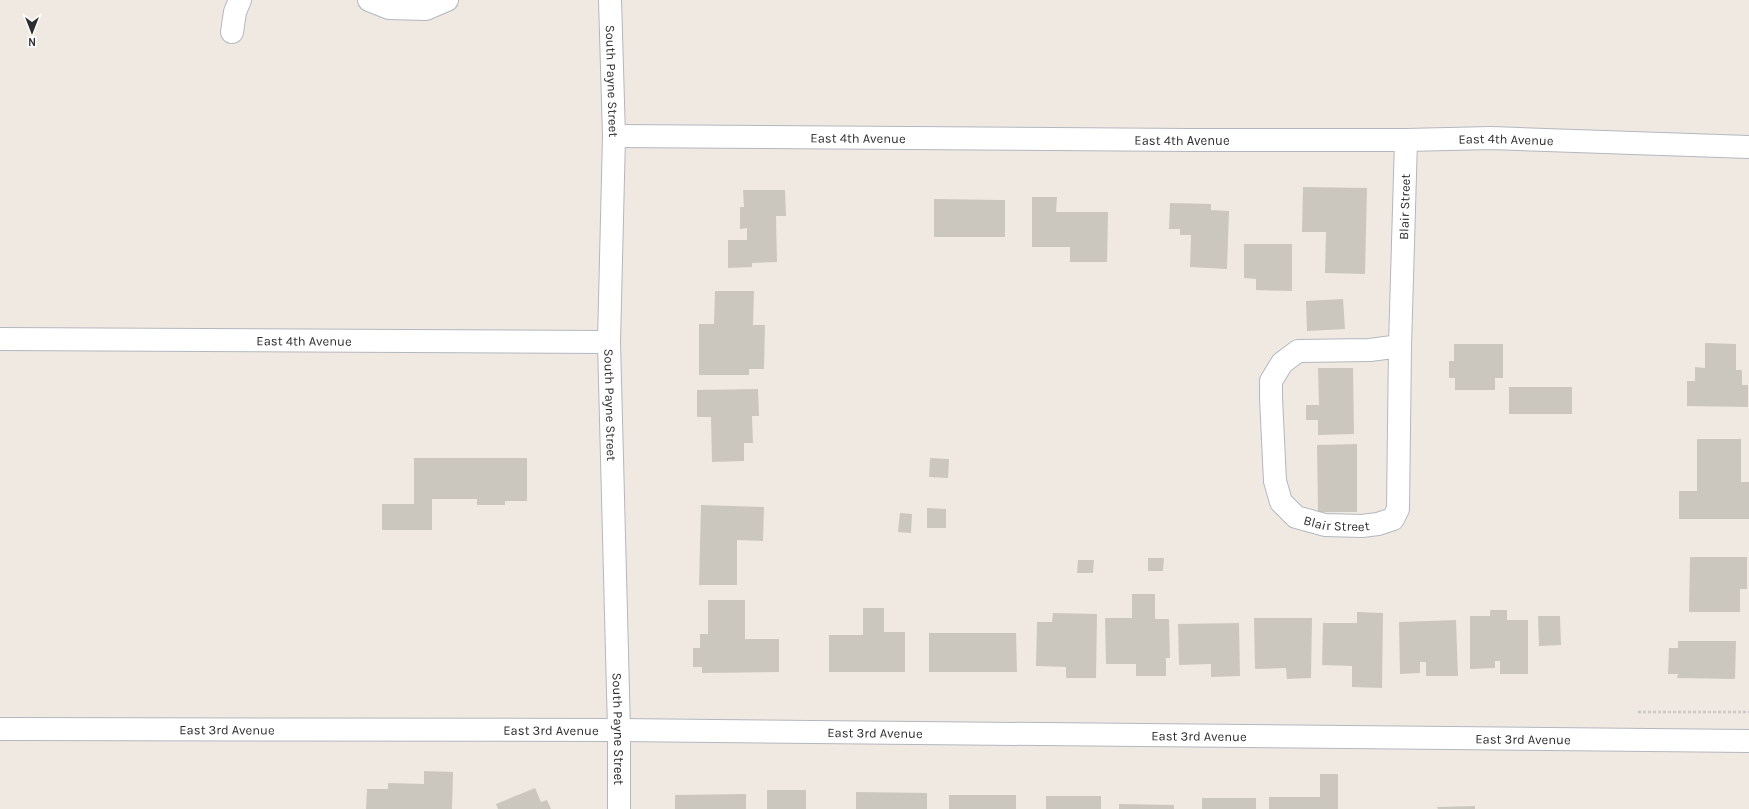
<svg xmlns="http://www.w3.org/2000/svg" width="1749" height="809" viewBox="0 0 1749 809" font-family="Karla,sans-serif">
  <rect width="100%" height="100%" fill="#efe9e1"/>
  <path fill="#cbc7bf" d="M1303,187L1367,188L1365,274L1325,273L1326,232H1302Z
    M743,190H785L786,216H776L777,262L752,263V267L728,268V240H747V228L740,229V207H744Z
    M1032,197H1057L1056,212H1108L1107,262H1070V247H1032Z
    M934,199L1005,200V237H934Z
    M1170,203L1211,204V210L1229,211L1227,269L1190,267L1191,235H1180V229H1169Z
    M1244,244H1292V291L1256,290V279L1244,278Z
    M715,291H754L753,325H765L764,369H749V375H699V324H714Z
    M1343,299L1345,329L1307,331L1306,301Z
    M1705,343L1736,344V370H1742V385H1748V407L1687,406V381H1695V367L1705,368Z
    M1454,344H1503V378H1495V390H1455V378H1449V361H1454Z
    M1318,368H1353L1354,434L1318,435V420H1306V405H1319Z
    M1509,387H1572V414H1509Z
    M758,389L759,416H752L753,443H744V461L712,462L711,417H697V390Z
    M1697,439H1741V482H1749V519H1679V491H1697Z
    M1357,444V512H1318L1317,445Z
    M414,458H527V501H505V505H477V499H432V530H382V504H414Z
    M930,458L949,459L948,478L929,477Z
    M701,505L764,507L763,541L737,540V585H699Z
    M927,508L946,509V528H927Z
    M900,513L912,514L911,533L898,532Z
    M1690,557H1747V589H1740V612H1689Z
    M1148,558H1164L1163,571H1148Z
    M1078,560H1094L1093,573H1077Z
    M1132,594H1155V619H1169L1170,658H1166V676H1136V664H1106L1105,618H1132Z
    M708,600H745V639H779V672L702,673V667H693V648H700V634H708Z
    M863,608H884V632H905V672H829V635H863Z
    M1490,610H1507V620H1528V674H1500V661H1495V668L1470,669V616H1490Z
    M1357,612L1383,613L1382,688L1352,687V666L1322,665L1323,623H1357Z
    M1053,613L1097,614L1096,678H1066V667L1036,666L1037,622H1052Z
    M1538,616H1560L1561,645L1539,646Z
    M1254,618H1312L1311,678L1287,679L1286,668L1255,669Z
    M1456,620L1458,676H1426V662H1420V673L1400,674L1399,622Z
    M1239,623L1240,676L1211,677V664L1179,665L1178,624Z
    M929,633H1016L1017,672H929Z
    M1678,641H1736L1735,679L1677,678L1678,674H1668L1669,648H1678Z
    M424,771L453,772L452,809H366L367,789H388V783L424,784Z
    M1320,774H1338V809H1269V797H1320Z
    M535,788L541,802L547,800L551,809H498L496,804Z
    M767,790H806V809H767Z
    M856,792L927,793V809H856Z
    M746,794V809H675V795Z
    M949,795H1016V809H949Z
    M1046,796H1101V809H1046Z
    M1202,798H1256V809H1202Z
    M1119,804L1174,805V809H1119Z
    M1475,806V809H1438L1437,807Z"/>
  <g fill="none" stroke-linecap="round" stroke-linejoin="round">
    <defs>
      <g id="minor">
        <path d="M369,0L389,8L426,9L447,0"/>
        <path id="s1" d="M610,0L614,136L609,342L619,730V809"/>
        <path d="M232,32L235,12L240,0"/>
        <path id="s2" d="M614,136L1190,140H1406L1491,138L1749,147"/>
        <path id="s3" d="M0,339L609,342"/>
        <path id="s4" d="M1400,346L1370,350L1298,351L1282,363L1271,381V398L1275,481L1281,502L1296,517L1325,525L1362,526L1378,524L1393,519L1398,509L1400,346L1406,140"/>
        <path id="s5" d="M0,729L619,730L1749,741"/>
      </g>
    </defs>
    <use href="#minor" stroke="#b4b7c1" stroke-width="24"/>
    <path stroke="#c9c9c9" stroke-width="2.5" stroke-dasharray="3 2" stroke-linecap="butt" d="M1638,712H1749"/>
    <use href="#minor" stroke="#fff" stroke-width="22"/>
  </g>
  <g text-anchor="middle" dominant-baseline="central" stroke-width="3.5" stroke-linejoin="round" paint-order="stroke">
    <g font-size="13" fill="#2e2e2e" stroke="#fff">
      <text stroke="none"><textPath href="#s1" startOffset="81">South Payne Street</textPath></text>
      <text stroke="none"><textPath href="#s2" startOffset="244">East 4th Avenue</textPath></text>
      <text stroke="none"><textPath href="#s2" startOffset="892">East 4th Avenue</textPath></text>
      <text stroke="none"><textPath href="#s2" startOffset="568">East 4th Avenue</textPath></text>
      <text stroke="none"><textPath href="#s4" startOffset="699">Blair Street</textPath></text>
      <text stroke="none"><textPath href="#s3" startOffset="304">East 4th Avenue</textPath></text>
      <text stroke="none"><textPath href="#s1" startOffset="405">South Payne Street</textPath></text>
      <text stroke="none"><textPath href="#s4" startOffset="328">Blair Street</textPath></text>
      <text stroke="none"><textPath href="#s1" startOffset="729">South Payne Street</textPath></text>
      <text stroke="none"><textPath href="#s5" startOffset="227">East 3rd Avenue</textPath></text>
      <text stroke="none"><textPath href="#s5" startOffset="551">East 3rd Avenue</textPath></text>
      <text stroke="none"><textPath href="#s5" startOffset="875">East 3rd Avenue</textPath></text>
      <text stroke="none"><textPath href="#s5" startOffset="1199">East 3rd Avenue</textPath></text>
      <text stroke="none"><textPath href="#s5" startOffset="1523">East 3rd Avenue</textPath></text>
    </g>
  </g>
  <g transform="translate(32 32) rotate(180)" stroke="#ffffff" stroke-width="3" paint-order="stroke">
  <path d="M0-3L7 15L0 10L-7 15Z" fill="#2e2e2e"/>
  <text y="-6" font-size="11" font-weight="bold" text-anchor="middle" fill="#2e2e2e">N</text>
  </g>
</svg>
